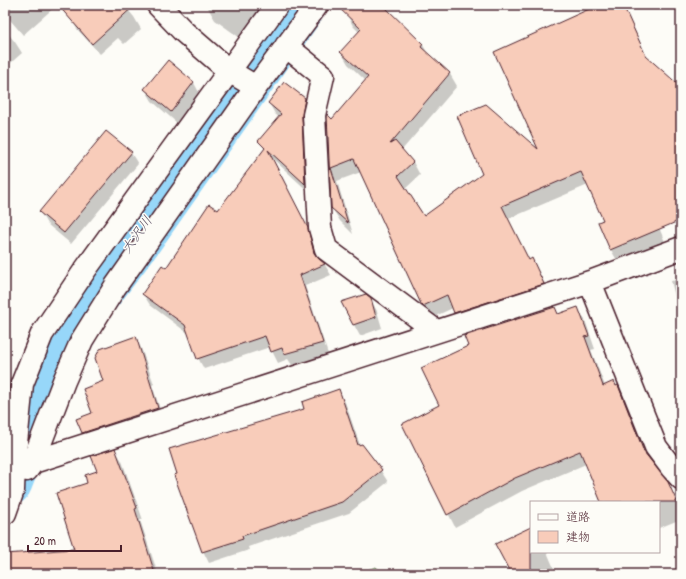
<svg xmlns="http://www.w3.org/2000/svg" width="686" height="579" viewBox="0 0 686 579" font-family="'Patrick Hand','Klee One',sans-serif">
  <rect width="100%" height="100%" fill="#fdfcf7"/>
  <filter id="ink" filterUnits="userSpaceOnUse"><feTurbulence type="fractalNoise" baseFrequency=".025" numOctaves="2"/><feDisplacementMap in="SourceGraphic" scale="8" xChannelSelector="R" yChannelSelector="G"/><feConvolveMatrix kernelMatrix="1 2 1 2 8 2 1 2 1" color-interpolation-filters="sRGB"/></filter>
  <g filter="url(#ink)">
    <path fill="#b1eaae" stroke="#7e846c" d="M376,567L384,574H355Z"/>
    <path fill="#0003" d="M5,5H57L23,35L5,14Z
      M84,5H124L134,17L141,29L124,44L118,38L100,54L77,29L70,17Z
      M211,5H269L243,40L215,20L208,8Z
      M342,5H382L423,45L429,56L450,74L457,86L402,150L413,162L420,175L405,189L424,217L541,153L600,5H623L648,59L676,84L681,81V203L653,213L665,242L618,262L611,250L604,220L588,185L508,219L529,261L532,259L539,272L550,296L462,325L453,308L431,318L422,304L361,172L337,181L353,234L340,221L332,208L328,116L332,120L366,81L348,64L341,52L359,32L353,26Z
      M5,30L15,42L22,53L5,68Z
      M168,61L194,83L200,94L177,123L152,101L145,89Z
      M304,99L311,110V194L272,158L313,240L319,260L325,265L331,275L305,286L328,354L292,365L288,359L278,363L270,347L204,369L198,358L189,334L150,305L143,294L219,211L265,150L260,141L280,118L275,114L269,103Z
      M131,153L138,164L71,244L47,224L40,212Z
      M678,267H681V276Z
      M681,279V320L671,281Z
      M370,299L377,311L382,328L360,336L354,325Z
      M578,308L585,320L595,349L591,350L605,386L614,382L625,399L648,459L667,483L675,496L681,510V519L659,528V502H602L586,464L522,491L455,527L403,424L441,406L558,315Z
      M135,338L141,348L154,384L152,385L163,418L88,443L83,433Z
      M338,391L345,402L360,445H361L381,471L388,482L349,513L248,547L249,550L209,563L203,551L306,410Z
      M5,411L9,417L5,429Z
      M115,450L122,461L143,520H140L158,574H21L75,550L89,483Z
      M531,528V552H547L556,573L553,574H512Z
      M681,567V574H664Z"/>
    <g fill="none" stroke-linecap="round" stroke-linejoin="round">
      <path stroke="#97d7f9" stroke-width="56" d="M5,480L46,375L80,310L135,237L298,5"/>
    </g>
    <path fill="#f8ccba" stroke="#4a1f2b" d="M58,5H135L92,44Z
      M336,5H383L423,44L421,47L450,73L390,144L395,141L413,162L398,176L424,216L482,174L457,116L486,104L538,149L494,52L598,5H623L646,56L681,87V220L610,250L598,222L603,220L581,172L502,206L529,260L532,258L544,284L454,313L447,295L423,306L421,304L354,159L331,168L348,223L331,208L327,114L332,119L368,77L340,52L361,29Z
      M168,60L194,82L171,112L144,89Z
      M284,82L305,98L302,116L305,184L268,150L308,228L314,253L319,259L325,264L300,275L323,343L284,354L282,348L271,352L265,336L197,359L185,325L142,294L162,265L166,268L209,204L218,210L265,148L258,141L281,114L268,103Z
      M106,131L132,152L64,233L39,212Z
      M366,294L371,298L376,317L353,325L341,302Z
      M555,307L558,314L578,307L589,336L585,337L603,386L614,381L616,386L618,385L644,452L668,482L677,502H601L580,451L515,478L447,515L402,424L439,405L421,368L468,346L464,336Z
      M136,336L158,408L82,433L76,419L92,413L83,389L103,381L95,358L100,349Z
      M339,389L358,445L362,444L382,470L342,502L242,536L243,539L202,552L174,475L177,474L169,449L304,409L302,402Z
      M115,448L137,508L135,509L155,574H5V554L74,549L56,493L87,483L85,475L97,471L91,456Z
      M531,527V574H511L495,544Z"/>
    <g fill="none" stroke-linecap="round" stroke-linejoin="round">
      <defs>
        <path id="minor" d="M158,5L184,32L229,71L256,87
          M286,46L323,76L314,115L320,228L326,249L436,331
          M590,282L656,447L671,467L681,478
          M33,462L590,282L681,248
          M27,470L33,462L64,381L82,340L115,287L256,87L317,5
          M5,513L13,490L14,463L22,384L42,334L85,270L277,5"/>
      </defs>
      <use href="#minor" stroke="#4a1f2b" stroke-width="25"/>
      <use href="#minor" stroke="#fdfcf7" stroke-width="22"/>
    </g>
  </g>
  <g text-anchor="middle" dominant-baseline="central" stroke-width="3" stroke-linejoin="round" paint-order="stroke">
    <g font-size="14" font-style="italic" fill="#615669" stroke="#fdfcf7">
      <text transform="translate(136 234) rotate(-54)">大沢川</text>
    </g>
  </g>
  <rect width="686" height="579" fill="none" stroke="#fdfcf7" stroke-width="20"/>
  <rect x="10" y="10" width="666" height="559" fill="none" stroke="#4a1f2b" stroke-width="1.5" filter="url(#ink)"/>
  <rect x="530" y="501" width="130" height="52" fill="#fdfcf7" stroke="#b5a4a5"/>
  <rect x="538" y="514" width="20" height="6" fill="#fdfcf7" stroke="#b5a4a5"/>
  <text x="566" y="521" font-size="12" fill="#4a1f2b">道路</text>
  <rect x="538" y="531" width="20" height="12" fill="#f8ccba" stroke="#b5a4a5"/>
  <text x="566" y="541" font-size="12" fill="#4a1f2b">建物</text>
  <path d="M28 545v6h93v-6" fill="none" stroke="#4a1f2b" stroke-width="2"/>
  <text x="34" y="545" font-size="12" fill="#4a1f2b" stroke="#fdfcf7" stroke-width="3" paint-order="stroke">20 m</text>
</svg>
